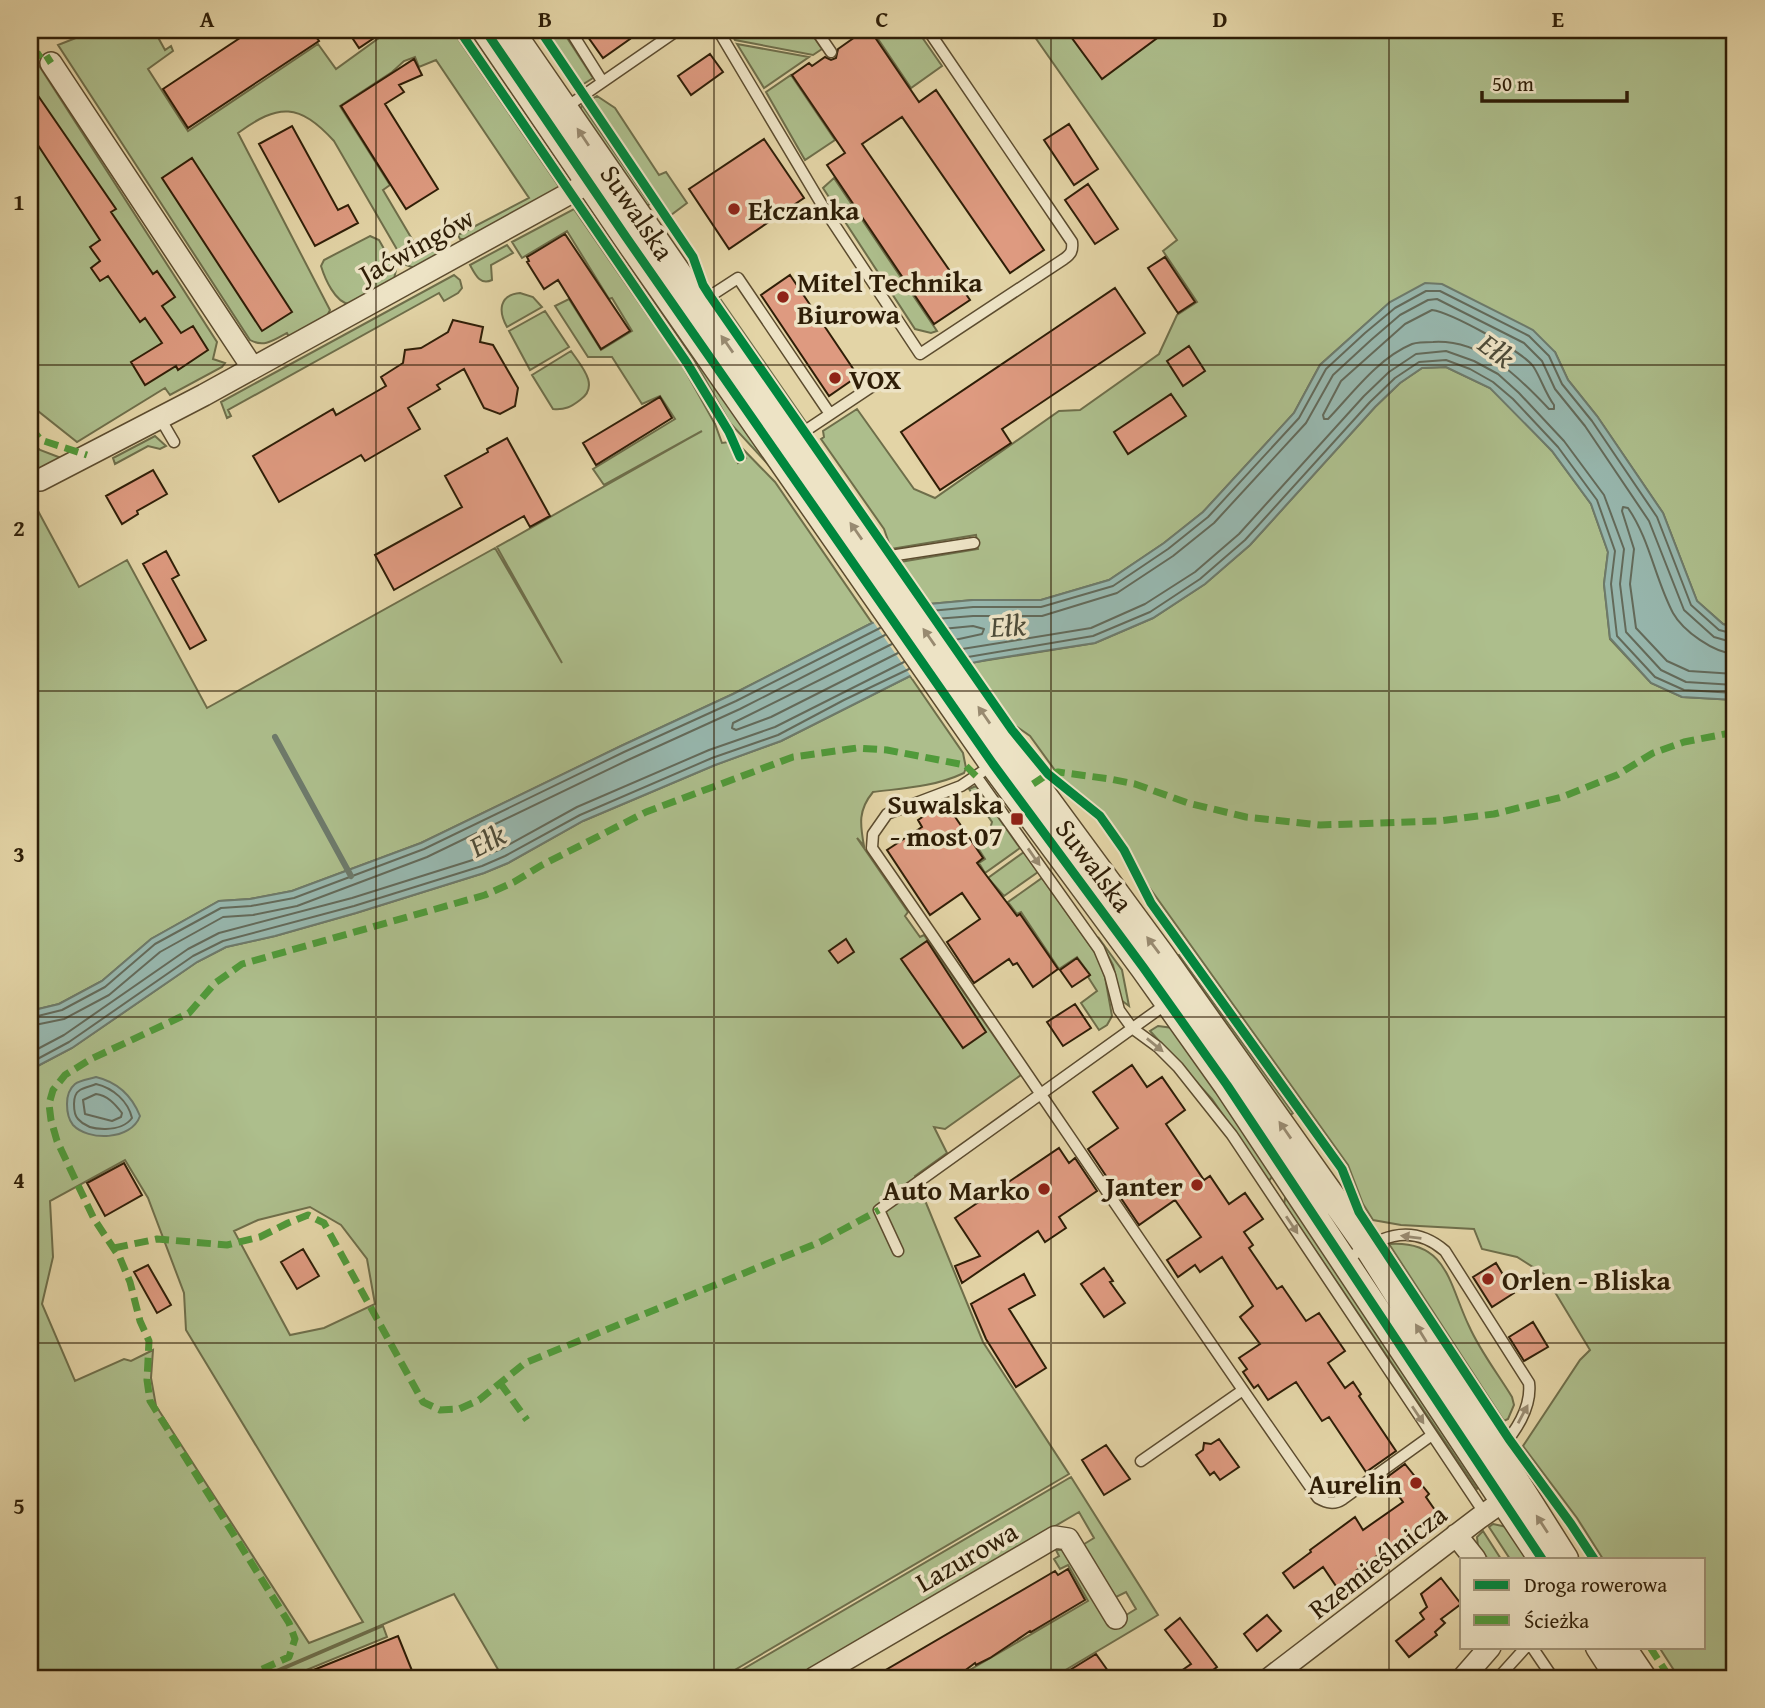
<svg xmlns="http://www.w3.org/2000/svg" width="1765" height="1708" viewBox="0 0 1765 1708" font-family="'Gentium Book Plus',serif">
  <rect width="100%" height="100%" fill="#e3d4a6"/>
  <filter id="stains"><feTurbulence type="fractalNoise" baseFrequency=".00286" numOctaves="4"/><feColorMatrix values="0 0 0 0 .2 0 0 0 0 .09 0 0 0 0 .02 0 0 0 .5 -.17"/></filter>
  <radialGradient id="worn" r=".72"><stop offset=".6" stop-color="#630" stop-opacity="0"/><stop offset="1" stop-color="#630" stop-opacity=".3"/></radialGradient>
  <path fill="#adbe8c" stroke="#6e6e4a" stroke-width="2" fill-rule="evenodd" d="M96,30H121L125,36L137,30H154L165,50L171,46L173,51L148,69L188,131L318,44L336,69L390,30H452L560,188L465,239H460L458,235L529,198L436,60L419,67L415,57L404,61L392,72L340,106L390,185L383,190L422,256L439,248V255L414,268L406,265L334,141C299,103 279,103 238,133L330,310L327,316L289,337L287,333C274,340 264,348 250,340L58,45Z
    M545,30H562L593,78L582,85Z
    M729,30H809L822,49L813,55L735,40Z
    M872,30H917L942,66L911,88Z
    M1030,30H1735V628L1723,624L1697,601L1663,513L1597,416L1568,380L1555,352L1390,302L1320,365L1294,413L1203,512L1164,543L1109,580L1041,600H973L929,604L900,562L978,549L976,535L891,549L884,529L821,439L824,437L823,431L857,409L914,489L935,498L1059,411L1080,410L1159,354L1177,315L1197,302L1163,251L1177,240Z
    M737,44L809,57L764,88Z
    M38,64L217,342L213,359L225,363L222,367L170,395L165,388L77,442L33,407L30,400V70Z
    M791,75L835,140L805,160L766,92Z
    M597,96L615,108L659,175L666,172L687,203L671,215L592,99Z
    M582,105L650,204L645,207L580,111Z
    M834,178L937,331L931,333L915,329L823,188Z
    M574,209L682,365L715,424L722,443L729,442L738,463L746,458L737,443L775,482L872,623L733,694L621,746L421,843L292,891L250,899L219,901L151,939L102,981L59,1004L30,1011V496L79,587L127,560L207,708L495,548L562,663L497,547L702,431L604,485L593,469L675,419L660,396L642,404L612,357H588L555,306L569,299L601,350L632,331L612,298L609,299L567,231L522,258L512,242Z
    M370,236L379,240L396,270L394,279L349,304C335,302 325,279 321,266L324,260Z
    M507,245L513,253L491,265L492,280C480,286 475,274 470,265Z
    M623,251L776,473L730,423L694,360L620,252Z
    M454,275L460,280L462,288L458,293L444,301L439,293L228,410L231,416L227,418L221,402Z
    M520,293L533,297L542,307L507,327C498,311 499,295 520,293Z
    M721,300L805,421H802L719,302Z
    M545,311L569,347L530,370L509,331Z
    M571,351C582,367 600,386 580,400C571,407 565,410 553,409L532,375Z
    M1446,367L1490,388L1509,405L1552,451L1591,504L1608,552L1604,584L1610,639L1651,683L1682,697L1735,700V1678H1679L1659,1647H1704V1559H1603L1577,1518L1523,1446L1580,1360L1590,1350L1544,1274L1517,1257L1482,1249L1474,1229L1401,1225L1373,1220L1363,1204L1348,1165L1144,880L1127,847L1102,813L1062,780L1030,736L1013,724L970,663L1095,643L1153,618L1205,584L1250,545L1375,407L1400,383L1422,368Z
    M155,436L166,446L160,449L148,446L115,464L113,458Z
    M30,441L40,450L61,458L30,474Z
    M910,676L963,753L966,768L964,773C934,787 905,788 873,792C858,810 860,824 864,846L857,838L908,912L905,916L920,937L924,935L1021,1075L945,1129L934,1127L947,1153L915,1176L983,1342L1069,1474L721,1678H503L454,1594L258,1678H30V1070L72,1048L197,962L226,947L275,936L356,913L484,873L508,863L583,821L715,765L781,741ZM125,1160L148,1198L184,1293L186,1330L363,1622L309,1643L156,1406L151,1378L153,1350L131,1361L124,1359L75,1381L42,1304L53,1257L50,1201ZM310,1207L341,1225L367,1259L375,1304L324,1328L290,1335L234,1231L258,1220Z
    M976,786L1020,848L985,873L979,863L985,859L974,842L990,829L992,822L969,789Z
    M1024,852L1038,872L1004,896L988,878Z
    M1042,878L1098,957L1105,977L1112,1016L1107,1025L1099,1030L1081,1003L1097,991L1088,977L1090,975L1077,957L1059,969L1021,912L1017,914L1008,902Z
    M1098,937L1122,970L1129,1006L1121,1000L1113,965Z
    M1179,955L1293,1113L1288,1117L1173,956Z
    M1158,1026L1173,1028L1274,1174L1269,1181L1212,1099L1150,1031Z
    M1286,1193L1479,1487L1477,1489L1284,1204Z
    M1389,1244C1448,1240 1449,1285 1469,1326C1480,1351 1498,1374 1512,1397L1514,1405L1508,1419L1504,1421Z
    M1071,1477L1158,1615L1052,1678H956L1088,1601L1068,1565L1060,1569L1054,1559L1059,1556L1056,1550H1064L1113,1623L1136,1609L1126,1592L1112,1599L1081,1546L1094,1538L1079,1512L797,1678H728Z
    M1493,1524L1507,1527L1531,1559H1510L1489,1527Z
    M1483,1531L1501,1559H1488L1478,1547L1477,1537Z
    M383,1626L387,1637L287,1678H263Z"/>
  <path fill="#97b7ae" stroke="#6d7a6b" stroke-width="2" d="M1425,283L1442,284L1533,330L1555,352L1568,380L1597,416L1663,513L1697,601L1723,624L1735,628V700L1682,697L1651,683L1610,638L1604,584L1608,552L1591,504L1552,451L1490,388L1446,367L1422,368L1400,383L1375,407L1250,545L1205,584L1153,618L1095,643L986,660L910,676L781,741L715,765L583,821L508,863L484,873L356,913L275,936L226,947L197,962L72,1048L30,1070V1011L59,1004L102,981L151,939L219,901L250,899L292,891L421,843L621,746L733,694L872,623L929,604L973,600H1041L1109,580L1164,543L1203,512L1294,413L1320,365L1390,302Z
    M96,1077C117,1082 132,1096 140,1116C131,1141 88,1141 73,1125C68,1119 67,1112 67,1104C67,1097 69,1089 75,1084C80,1080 90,1079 96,1077Z"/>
  <path fill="#e3d4a6" d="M926,601L972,667L913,679L872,620Z"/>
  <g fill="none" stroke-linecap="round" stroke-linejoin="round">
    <path stroke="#636a5a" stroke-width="2" d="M1432,310C1452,313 1521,351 1533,366C1541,378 1545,393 1554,405V409H1549C1518,376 1481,339 1433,342C1426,342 1418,342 1412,344C1378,358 1352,394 1328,419H1324L1323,415L1341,381L1405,324Z
      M930,611L973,607H1041L1113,586L1168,549L1208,517L1299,418L1326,369L1365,333L1395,308L1426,291H1440L1529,336L1549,356L1562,384L1592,421L1657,517L1691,605L1719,630L1735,634
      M935,619L973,616H1042L1117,593L1173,556L1214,523L1306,423L1333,375L1371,340L1400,315L1428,300L1437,299L1524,343L1542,361L1555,389L1585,426L1649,521L1684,610L1714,637L1735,643
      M942,629L973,626L984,629L982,634L950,641
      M892,644L733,723L732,728L736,730L771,717L898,653
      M956,650L1091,628L1145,604L1195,572L1239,534L1364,396L1389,372L1416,354L1446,351L1474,361L1498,374L1519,393L1564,441L1604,495L1624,549L1620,584L1626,632L1661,670L1686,682L1735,685
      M1735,654C1714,653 1683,631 1673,613C1655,579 1650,540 1628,508L1623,507L1622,511L1634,549L1630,584L1636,628L1667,661L1689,671L1735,674
      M962,658L1093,636L1150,612L1200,579L1245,540L1370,402L1395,378L1419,362L1446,360L1470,369L1493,382L1513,399L1558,447L1597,500L1615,551L1611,584L1617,636L1655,677L1684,690L1735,693
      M30,1018L62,1010L105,987L155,944L221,908L251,906L294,898L424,849L624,752L736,701L880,628
      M30,1026L64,1019L109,995L160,952L223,917L253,915L297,906L427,857L628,760L740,709L885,635
      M30,1053L64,1035L188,949L219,933L352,898L479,858L501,849L577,807L709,750L775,727L904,662
      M30,1063L69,1042L193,956L223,941L354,906L482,866L505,856L580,815L712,758L778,735L844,700L909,669
      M96,1084C113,1088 128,1101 132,1118C122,1132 90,1133 78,1119C74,1115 74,1109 74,1104C74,1098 75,1093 80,1090C85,1087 92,1086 96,1084Z
      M96,1094C107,1095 115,1104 122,1113L121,1117L112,1121L85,1114L83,1100Z"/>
    <path stroke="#6d7a6b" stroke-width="6" d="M275,737L351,876"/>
  </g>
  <path fill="#de9a80" stroke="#2f1e07" stroke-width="2" d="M252,30H311L319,41L188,128L163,89Z
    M347,30H386L359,48Z
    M583,30H624L630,39L603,58Z
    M850,30H870L919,102L936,90L1044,250L1010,273L902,117L862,144L970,300L934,324L827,165L845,153L792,75L809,63L812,66L825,57L831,60L836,58L838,49L855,37Z
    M1066,30H1168L1102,79Z
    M710,54L723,72L691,95L678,76Z
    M414,59L422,75L399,85L404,92L385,104L438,189L406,209L341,106Z
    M30,84L116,209L111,212L153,274L157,271L175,297L162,306L181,333L193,326L208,350L178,370L176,366L145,385L131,362L162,343L145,318L140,322L108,276L100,281L91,268L100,261L90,247L100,240L30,133Z
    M1069,124L1098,169L1074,185L1044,140Z
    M292,126L338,210L348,205L358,223L315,246L259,144Z
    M764,139L804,198L729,249L689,189Z
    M192,158L292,312L262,331L162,178Z
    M1088,184L1118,229L1095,244L1065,200Z
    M565,234L630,331L601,349L558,280L544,289L527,262L529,261L527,257Z
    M1165,257L1195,302L1178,313L1148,268Z
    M790,275L858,376L829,396L761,295Z
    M1115,288L1145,333L1002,429L1011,443L940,490L901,432Z
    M453,320L483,327L480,342L493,345L518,388L515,406L500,414L484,408L464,369L437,385L440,389L408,408L420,429L365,461L361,455L279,502L253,456L333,409L336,415L386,386L381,377L403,363L405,350L421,348L448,332Z
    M1189,346L1205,371L1183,386L1167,361Z
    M1171,394L1186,416L1128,454L1114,432Z
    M660,397L672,418L596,465L583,443Z
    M507,438L550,516L530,527L524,516L394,590L375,555L462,507L445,476L488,452L487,449Z
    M153,470L167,494L137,511L138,514L122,524L106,496Z
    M166,551L179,575L172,579L206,640L190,649L143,564Z
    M945,802L983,858L977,863L1017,916L1020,914L1058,969L1033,987L1017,963L1013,965L1009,959L974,983L947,942L980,919L962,893L930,915L887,850L922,827L918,820Z
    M846,939L854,952L838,963L829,951Z
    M927,941L986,1032L963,1048L901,959Z
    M1077,958L1090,975L1072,987L1060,970Z
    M1075,1004L1091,1028L1063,1046L1047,1022Z
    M1132,1065L1147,1087L1162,1077L1185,1110L1166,1124L1204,1180L1210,1176L1229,1204L1245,1193L1263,1219L1244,1232L1253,1245L1249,1248L1277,1289L1282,1286L1306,1321L1319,1313L1345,1351L1328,1363L1345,1388L1353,1382L1361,1394L1359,1396L1396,1451L1366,1472L1329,1417L1322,1421L1296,1382L1268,1400L1258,1385L1254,1388L1243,1372L1247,1369L1239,1358L1260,1344L1240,1317L1253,1306L1222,1257L1200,1272L1195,1265L1178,1277L1167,1260L1201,1237L1175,1200L1139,1225L1088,1149L1118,1128L1093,1092Z
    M1059,1148L1069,1163L1075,1158L1097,1191L1059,1217L1066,1228L1045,1242L1038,1231L962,1283L955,1266L980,1256L955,1218Z
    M124,1163L142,1195L105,1216L87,1183Z
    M303,1249L319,1276L297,1289L281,1262Z
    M1496,1263L1514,1293L1492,1307L1473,1277Z
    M148,1265L171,1305L157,1313L134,1272Z
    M1104,1268L1113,1281L1110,1282L1125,1303L1104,1317L1081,1284Z
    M1024,1274L1035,1295L1009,1309L1046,1368L1016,1387L986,1339L971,1304Z
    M1533,1322L1548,1347L1524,1361L1509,1337Z
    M1219,1439L1239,1467L1220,1480L1214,1472L1210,1475L1196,1455L1203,1450L1204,1443L1211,1444Z
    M1106,1445L1130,1479L1104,1495L1082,1460Z
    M1405,1464L1429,1494L1426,1497L1437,1513L1357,1570L1359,1571L1349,1578L1353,1582L1340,1592L1323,1567L1294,1588L1283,1573L1311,1552L1310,1550L1355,1517L1363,1530L1403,1502L1386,1478Z
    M1068,1569L1085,1600L1031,1632L1030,1631L990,1658L976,1665L975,1663L955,1678H872L1055,1571L1058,1575Z
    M1441,1578L1461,1604L1441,1619L1445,1623L1435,1632L1437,1635L1409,1657L1396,1641L1424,1619L1420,1613L1427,1607L1421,1594Z
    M1267,1615L1281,1631L1257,1651L1244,1634Z
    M1180,1618L1217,1667L1202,1678H1171L1191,1664L1165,1630Z
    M398,1636L415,1678H296V1677Z
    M1096,1654L1113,1678H1057Z"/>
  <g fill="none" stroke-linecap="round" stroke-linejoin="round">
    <defs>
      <path id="service" d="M570,30L602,81
        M718,30L828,215L920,354L1064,259C1071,254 1073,251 1072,242L928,30
        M816,30L831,52
        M565,108L678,30
        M698,304L738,278L830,414
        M160,418L174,442
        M793,439L886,377
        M879,564L890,556L974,543
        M982,772L976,776L1099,949L1110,975L1119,1010L1132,1028L1158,1047L1178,1067L1232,1135L1485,1514
        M976,776L961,786L887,814L873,834L872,848C1022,1064 1167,1283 1318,1498C1327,1503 1334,1505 1343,1499L1432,1435
        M898,1251L879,1210L1169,1002
        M1344,1261C1377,1239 1409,1220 1445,1251L1529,1383C1532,1408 1515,1432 1499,1451
        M1141,1461L1243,1390
        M1532,1647L1553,1678
        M1498,1678L1526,1647"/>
      <path id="minor" d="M51,63L252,367
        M40,480L204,395L601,176
        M1456,1535L1475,1559
        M814,1678L1055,1537L1068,1539L1116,1618
        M1270,1678L1479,1518L1516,1492
        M1463,1678L1490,1647"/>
      <path id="tertiary" d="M485,30L626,237L993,764L1143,967L1227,1085L1542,1559
        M510,30L963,686L1161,955L1367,1246L1565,1559
        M1599,1647L1619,1678
        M1622,1647L1643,1678"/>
    </defs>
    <use href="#service" stroke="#5c4c2f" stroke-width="13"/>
    <use href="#minor" stroke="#5c4c2f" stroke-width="24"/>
    <use href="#tertiary" stroke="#5c4c2f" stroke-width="29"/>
    <use href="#service" stroke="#ede3c5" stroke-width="10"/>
    <use href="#minor" stroke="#ede3c5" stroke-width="21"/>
    <use href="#tertiary" stroke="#ede3c5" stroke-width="26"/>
    <path stroke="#509a3a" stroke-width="7" stroke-dasharray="14 7" stroke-linecap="butt" d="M30,61L44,52L51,63
      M30,427L41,440L87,455
      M1033,784L1048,774L1058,772L1110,779L1135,784L1188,803L1246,817L1320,825L1439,821L1494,814L1562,797L1617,775L1653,753L1684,742L1735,732
      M114,1248L157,1239L227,1245L260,1237L288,1223L308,1215L324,1223L423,1402L440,1410L459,1409L479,1400L525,1363L820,1242L879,1210
      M500,1383L527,1420
      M1650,1647L1668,1675
      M243,1678L289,1657L295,1639L289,1623L150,1401L147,1380L149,1341L140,1321L130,1282L120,1258L94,1219L57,1141L51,1120L49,1104L53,1090L65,1075L91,1059L189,1013L215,983L242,964L485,895L514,882L542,865L646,812L793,757L857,748L887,750L965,765L976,776"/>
    <defs>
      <path id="cycleway" d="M459,30L687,363L729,432L740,457
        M485,30L626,237L993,764L1143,967L1227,1085L1542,1559
        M540,30L693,257L703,285L710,296L1012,730L1048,774L1100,816L1124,850L1151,903L1342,1169L1359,1212L1509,1439L1571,1524L1594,1559"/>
    </defs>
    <use href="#cycleway" stroke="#ede3c5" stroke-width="13"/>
    <use href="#cycleway" stroke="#00873e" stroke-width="9"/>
  </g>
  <defs><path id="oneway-solid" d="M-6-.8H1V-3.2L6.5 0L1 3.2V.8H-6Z" transform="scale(1.75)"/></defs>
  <g fill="#988a70">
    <use href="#oneway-solid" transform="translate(583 137) rotate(-124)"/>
    <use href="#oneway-solid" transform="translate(727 344) rotate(-125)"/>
    <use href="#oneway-solid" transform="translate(856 531) rotate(-125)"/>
    <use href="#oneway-solid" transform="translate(929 637) rotate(-125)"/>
    <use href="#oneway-solid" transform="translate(984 715) rotate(-125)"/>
    <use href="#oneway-solid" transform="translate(1034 857) rotate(55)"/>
    <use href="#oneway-solid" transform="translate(1153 945) rotate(-127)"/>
    <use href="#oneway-solid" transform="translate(1155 1045) rotate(39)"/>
    <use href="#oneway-solid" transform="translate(1285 1130) rotate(-125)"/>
    <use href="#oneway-solid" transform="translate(1292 1225) rotate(56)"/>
    <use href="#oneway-solid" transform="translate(1411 1237) rotate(-173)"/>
    <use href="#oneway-solid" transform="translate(1421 1333) rotate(-122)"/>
    <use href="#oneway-solid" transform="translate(1523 1414) rotate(-62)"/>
    <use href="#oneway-solid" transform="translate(1418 1415) rotate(56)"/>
    <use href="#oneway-solid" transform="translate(1542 1524) rotate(-123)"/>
  </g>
  <path fill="none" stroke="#2f1e07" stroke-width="2" stroke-opacity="0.55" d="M376,30V1678M714,30V1678M1051,30V1678M1389,30V1678M30,365H1735M30,691H1735M30,1017H1735M30,1343H1735"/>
  <g fill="#8f2418" stroke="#ede3c5" stroke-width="2.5">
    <circle cx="734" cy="209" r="7"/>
    <circle cx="783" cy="297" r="7"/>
    <circle cx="835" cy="378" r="7"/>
    <rect x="1010" y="812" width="14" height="14" rx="3.5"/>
    <circle cx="1197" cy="1185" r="7"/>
    <circle cx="1044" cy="1189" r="7"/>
    <circle cx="1488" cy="1279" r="7"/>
    <circle cx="1416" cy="1483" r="7"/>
  </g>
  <g text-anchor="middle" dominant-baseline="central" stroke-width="7" stroke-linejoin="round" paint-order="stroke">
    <g font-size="28" font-weight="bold" fill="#2f1e07" stroke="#ede3c5" text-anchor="start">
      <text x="748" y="209">Ełczanka</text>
      <text x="797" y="281">Mitel Technika<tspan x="797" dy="32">Biurowa</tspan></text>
      <text x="849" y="378">VOX</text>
      <text x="1003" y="803" text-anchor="end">Suwalska<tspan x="1003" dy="32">- most 07</tspan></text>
      <text x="1183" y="1185" text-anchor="end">Janter</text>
      <text x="1030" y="1189" text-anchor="end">Auto Marko</text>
      <text x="1502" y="1279">Orlen - Bliska</text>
      <text x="1402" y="1483" text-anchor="end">Aurelin</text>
    </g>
    <g font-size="28" fill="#2f1e07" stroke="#ede3c5">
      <text transform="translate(638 212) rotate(56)">Suwalska</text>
      <text transform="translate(416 245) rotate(-29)">Jaćwingów</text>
      <text transform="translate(1095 865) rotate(53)">Suwalska</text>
      <text transform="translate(966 1556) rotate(-30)">Lazurowa</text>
      <text transform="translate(1377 1561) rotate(-38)">Rzemieślnicza</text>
    </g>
    <g font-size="30" font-style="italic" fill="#4e4c39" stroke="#ede3c5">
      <text transform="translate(1497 350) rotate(37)">Ełk</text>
      <text transform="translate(1008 625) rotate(-3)">Ełk</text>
      <text transform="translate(487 840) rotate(-28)">Ełk</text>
    </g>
  </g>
  <rect width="1765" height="1708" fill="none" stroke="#e3d4a6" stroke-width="77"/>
  <rect x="1460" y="1558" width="245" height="91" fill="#ede3c5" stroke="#a19479" stroke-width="2"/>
  <rect x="1474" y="1580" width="35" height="10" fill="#00873e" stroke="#a19479" stroke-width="2"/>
  <text x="1524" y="1592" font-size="21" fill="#2f1e07">Droga rowerowa</text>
  <rect x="1474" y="1615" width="35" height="10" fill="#509a3a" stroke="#a19479" stroke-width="2"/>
  <text x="1524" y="1628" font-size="21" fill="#2f1e07">Ścieżka</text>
  <path d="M1482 91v10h145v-10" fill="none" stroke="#2f1e07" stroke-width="3.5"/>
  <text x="1492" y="91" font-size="21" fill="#2f1e07" stroke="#ede3c5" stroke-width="5" paint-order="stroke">50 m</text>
  <rect x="38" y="38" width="1688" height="1632" fill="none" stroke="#2f1e07" stroke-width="2.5"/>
  <g font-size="23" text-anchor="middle" font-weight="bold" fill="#2f1e07">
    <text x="207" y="27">A</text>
    <text x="545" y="27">B</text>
    <text x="882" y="27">C</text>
    <text x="1220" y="27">D</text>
    <text x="1558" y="27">E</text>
    <text x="19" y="210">1</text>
    <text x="19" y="536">2</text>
    <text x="19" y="862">3</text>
    <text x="19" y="1188">4</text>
    <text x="19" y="1514">5</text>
  </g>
  <rect width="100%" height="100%" filter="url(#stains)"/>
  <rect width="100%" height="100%" fill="url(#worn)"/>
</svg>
